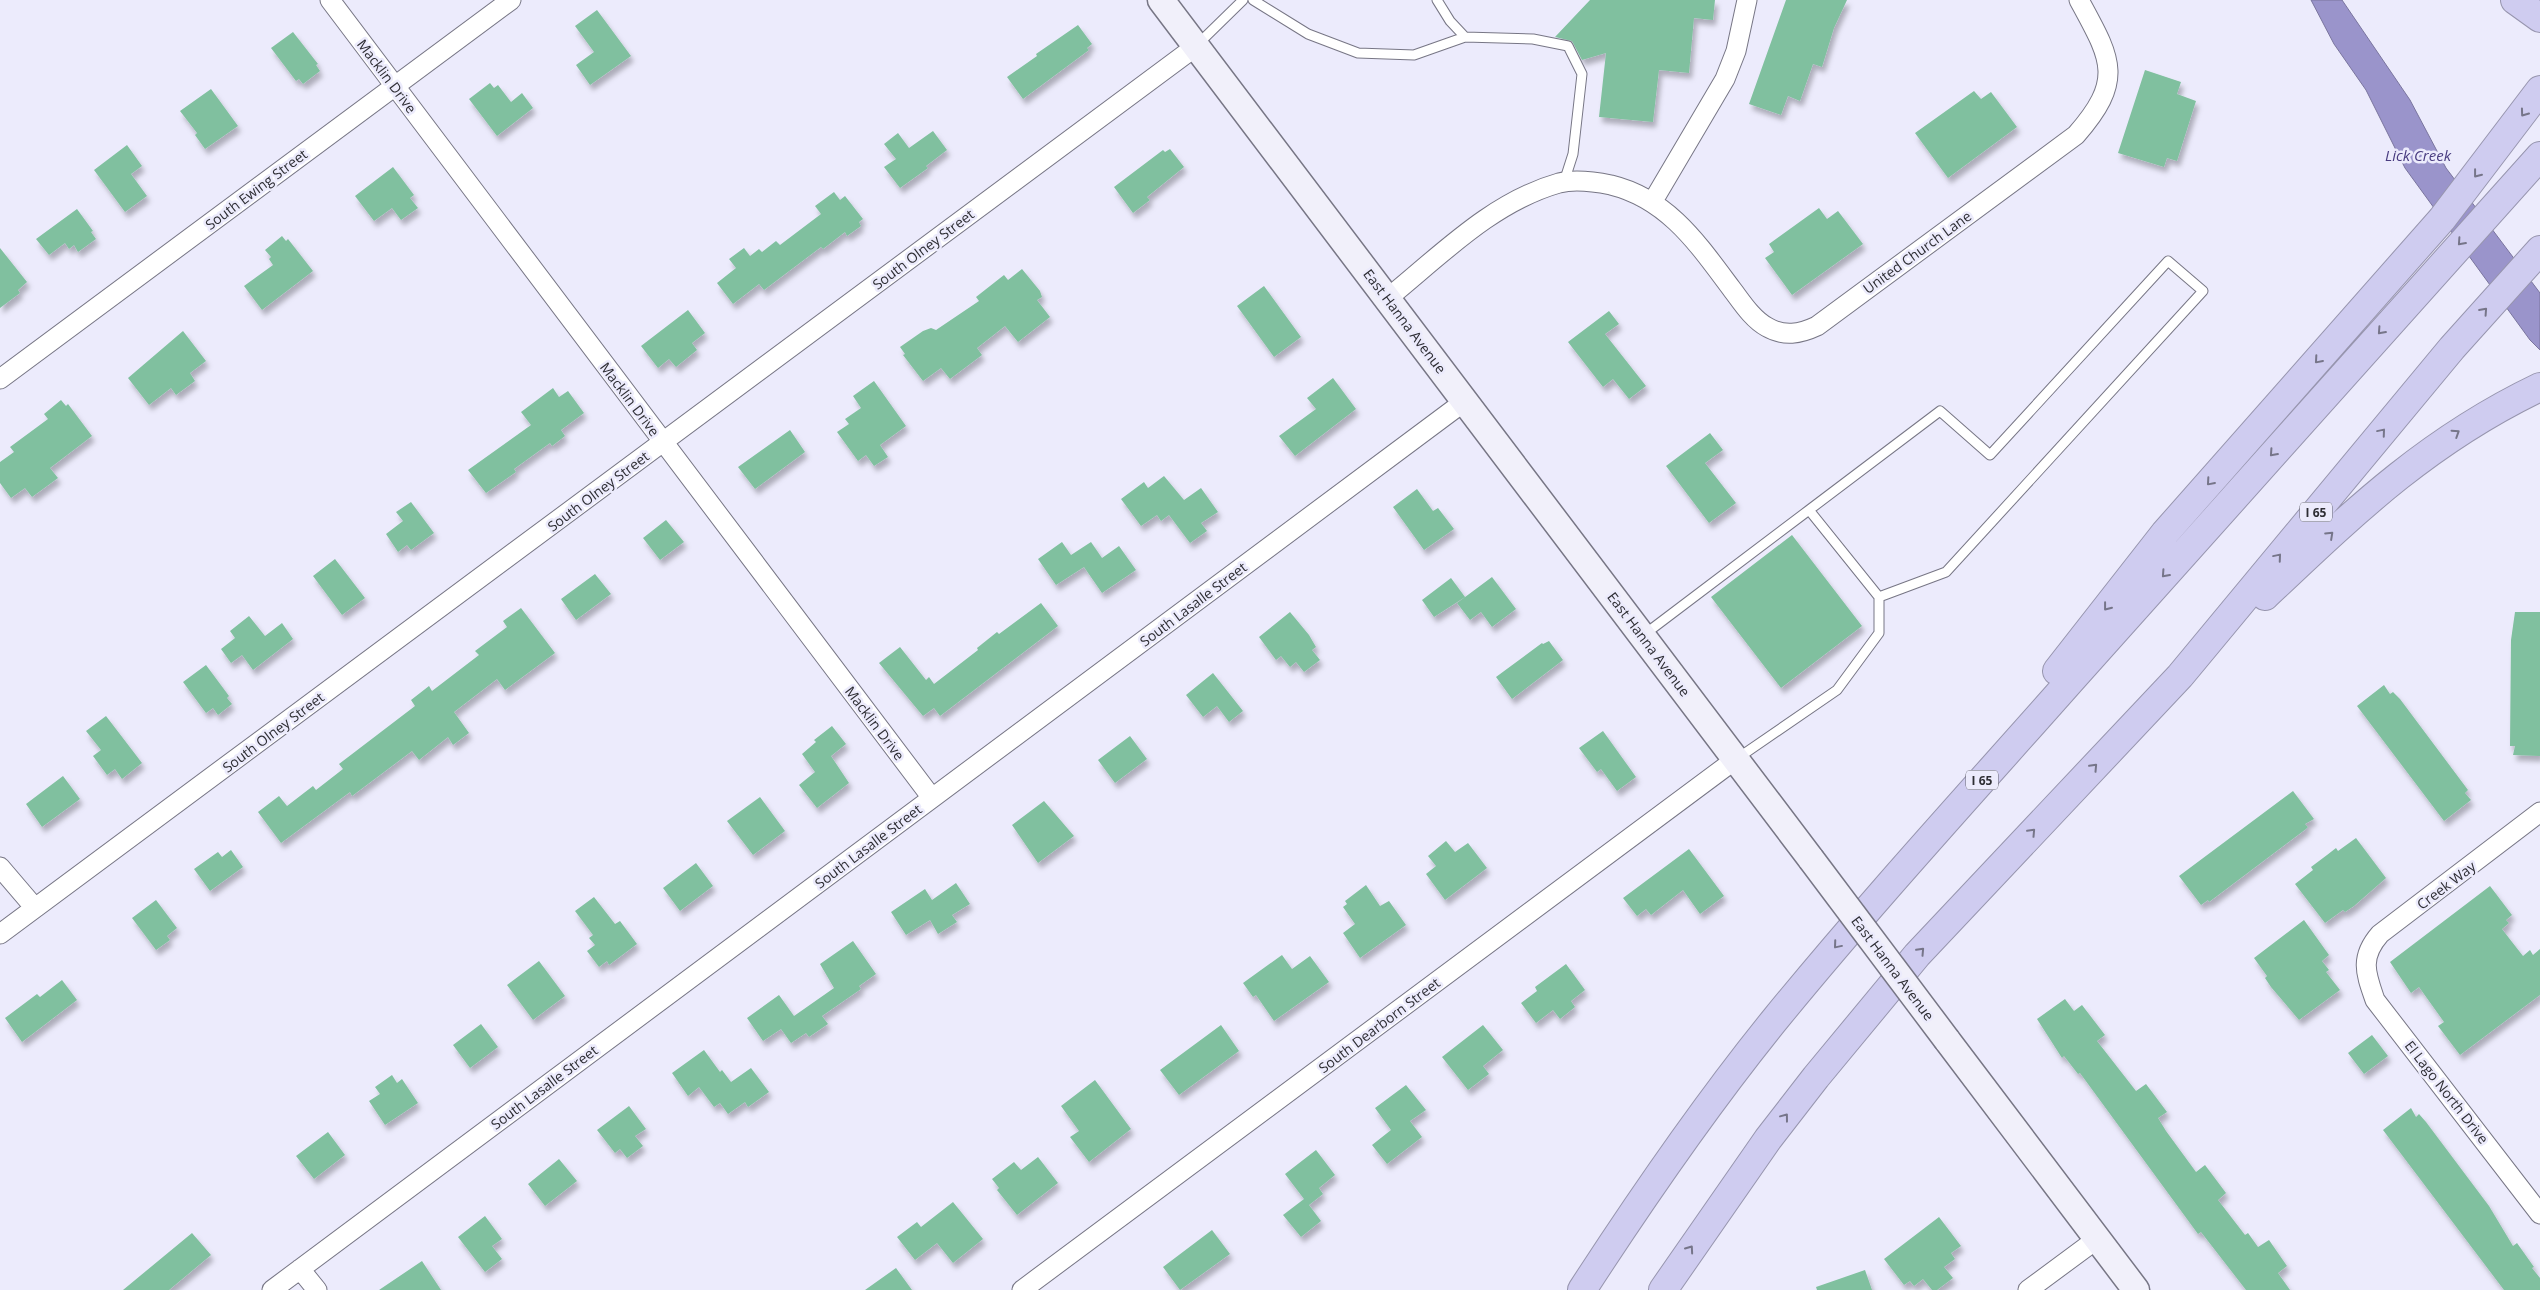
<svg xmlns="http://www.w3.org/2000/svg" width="2540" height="1290" viewBox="0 0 2540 1290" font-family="'Open Sans',sans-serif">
  <defs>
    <filter id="shadow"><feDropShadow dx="3" dy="5.5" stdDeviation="2.5" flood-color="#0004"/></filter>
  </defs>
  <rect width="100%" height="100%" fill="#ecebfc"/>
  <path fill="#9a94cb" stroke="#7a759e" d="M2311,0H2342L2410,100L2446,168L2540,293V350L2530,340L2405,168L2366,90L2334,44Z"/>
  <path fill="#80c09f" filter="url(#shadow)" d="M1590,0H1715L1713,20L1694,18L1689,73L1659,70L1653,122L1599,117L1606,53L1582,60L1572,41L1555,37Z
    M1786,0H1847L1834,28L1822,67L1813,64L1800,101L1788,96L1781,115L1749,104Z
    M597,10L631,56L590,85L576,65L594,52L575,26Z
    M1078,25L1092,44L1087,48L1089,50L1023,99L1007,77L1037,56L1036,54Z
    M293,32L318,64L316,65L320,71L303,84L299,79L296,81L271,48Z
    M2145,70L2181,82L2177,94L2196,101L2177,161L2167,158L2164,167L2118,153Z
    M490,83L494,88L498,85L511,102L522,93L533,108L497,136L469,99Z
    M211,89L238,126L205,149L195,135L197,133L180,111Z
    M1974,91L1981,99L1991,92L2017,127L1948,178L1915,133Z
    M933,131L947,150L926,166L928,168L900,188L884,167L896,159L884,144L898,133L909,148Z
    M127,145L142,166L131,174L147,196L125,212L94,170Z
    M1170,149L1184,167L1147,197L1150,200L1133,213L1114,187L1163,150L1165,152Z
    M393,167L414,195L410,198L418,208L401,220L392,208L374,221L355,196Z
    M834,192L840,200L845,196L863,219L859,222L861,226L847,236L845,232L823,249L821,247L764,290L759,284L733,304L717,283L736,268L729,259L744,248L750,256L759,249L762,252L776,241L780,245L821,214L815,206Z
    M1819,208L1827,219L1838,211L1863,244L1792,295L1765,258L1774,252L1769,244Z
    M77,209L93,231L91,232L96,239L78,252L74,245L69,249L65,243L49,255L36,239Z
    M282,236L286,241L288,239L313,271L262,310L244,286L273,265L269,259L271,257L265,250Z
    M0,248L27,282L18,290L20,293L0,308Z
    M1022,269L1040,291L1042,297L1037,300L1050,317L1018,342L1005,326L977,348L982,355L950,379L941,368L923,381L903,355L905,354L900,347L923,331L931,328L936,330L979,301L976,297L1004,275L1008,280Z
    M1264,286L1301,337L1274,357L1237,306Z
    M688,310L705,333L692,343L697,350L676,367L669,359L658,368L641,346Z
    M1609,311L1619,324L1605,334L1646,386L1629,399L1613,379L1603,387L1568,342Z
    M183,331L206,361L190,373L195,381L176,395L171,388L149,405L128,378Z
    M1333,378L1356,409L1295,456L1279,436L1316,409L1307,398Z
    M874,381L906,426L880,445L888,457L874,466L866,455L858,461L837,432L849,424L845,419L861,408L853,396Z
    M553,388L559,397L568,391L584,413L561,430L565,436L552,446L550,443L514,469L516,472L486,493L468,470L531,425L521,412Z
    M61,400L66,406L68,404L92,436L50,468L58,478L32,497L25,488L11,498L0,483V462L14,452L10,447L48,419L44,414Z
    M790,430L805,452L755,489L738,467Z
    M1710,433L1723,450L1705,463L1736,503L1709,523L1666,466Z
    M1164,476L1184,500L1201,488L1218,512L1201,523L1207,531L1190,543L1169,515L1161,521L1157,515L1141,526L1121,499L1144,482L1148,488Z
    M1417,489L1433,511L1438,508L1454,529L1424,550L1393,507Z
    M411,502L434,533L411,550L407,545L398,552L386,534L403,521L396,512Z
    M666,520L684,542L660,560L643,538Z
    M1792,535L1862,626L1781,688L1711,597Z
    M1062,542L1071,555L1091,542L1102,558L1119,546L1136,570L1102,593L1084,567L1056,585L1038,559Z
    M335,559L365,598L342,615L313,576Z
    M595,574L611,594L576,620L561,599Z
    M1492,577L1516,609L1492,627L1481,612L1470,620L1457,603Z
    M1451,578L1465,597L1434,617L1422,600Z
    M1041,603L1058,626L940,716L934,708L923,716L879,663L900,647L926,680L929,677L934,684L978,650L977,648L997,632L999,634Z
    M521,608L555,653L505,690L497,679L454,712L469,733L453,745L448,737L419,760L412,751L352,796L350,792L281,843L258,812L279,796L287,806L313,786L316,790L343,769L339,764L415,706L411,700L429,686L432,691L479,655L475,651L507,627L503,621Z
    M1290,612L1309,635L1316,647L1312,650L1320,660L1304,672L1296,662L1290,667L1281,656L1276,660L1259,637Z
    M2515,612H2540V756L2513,755L2515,746H2510L2511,640Z
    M249,616L265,636L282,623L293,639L253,670L242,655L231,663L221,649L235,638L230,631Z
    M1549,641L1563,660L1512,699L1496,677L1542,643L1543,644Z
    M206,665L229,696L227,698L232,704L218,715L213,708L206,713L183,682Z
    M1213,673L1243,711L1229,722L1217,706L1203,717L1186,695Z
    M2384,685L2390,694L2393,692L2400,699L2468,790L2465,793L2471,800L2444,821L2357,706Z
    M106,716L142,763L122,779L115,769L107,775L93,756L101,750L86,731Z
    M832,726L846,744L831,756L849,783L817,808L799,785L815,772L802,754L816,742L814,740Z
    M1603,731L1636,777L1617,791L1601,769L1597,772L1579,748Z
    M1130,736L1147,759L1115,783L1098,760Z
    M63,776L80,799L42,827L26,804Z
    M2293,791L2314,819L2305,824L2308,827L2306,829L2209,902L2208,900L2201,905L2179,876Z
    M760,797L785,831L753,855L727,821Z
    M1044,801L1074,836L1038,863L1012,825Z
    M2356,838L2386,878L2354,906L2345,912L2343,910L2325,923L2295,884L2313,870L2311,867L2327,855L2336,848L2338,851Z
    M1446,841L1455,852L1468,843L1487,868L1445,900L1426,874L1436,866L1428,856Z
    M1689,849L1724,896L1700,914L1683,890L1651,915L1646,909L1637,916L1623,898Z
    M231,850L243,867L210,891L194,869L218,852L222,857Z
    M696,863L713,886L680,911L663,888Z
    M956,883L970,904L952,915L957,922L938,934L930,920L906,935L891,912L925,889L932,900Z
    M1366,885L1380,906L1389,901L1406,925L1360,958L1343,933L1355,924L1343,907L1347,904L1345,901Z
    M2490,886L2512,915L2506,920L2509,923L2502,929L2512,942L2523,956L2530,950L2533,955L2540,949V995L2460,1055L2438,1026L2444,1022L2419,987L2411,993L2390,962Z
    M594,897L615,924L620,921L637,944L609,965L607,961L599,967L587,951L595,945L589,938L593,935L575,911Z
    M156,900L177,928L167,936L170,940L156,950L132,918Z
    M2304,920L2329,955L2322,961L2329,970L2326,972L2340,990L2299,1020L2271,987L2265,978L2267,976L2254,958Z
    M853,941L876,974L859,986L861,989L822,1016L828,1024L809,1037L806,1033L791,1043L781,1029L763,1041L747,1018L779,995L794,1016L834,988L820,964Z
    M1282,955L1292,969L1310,956L1329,982L1274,1021L1256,995L1253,997L1243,983Z
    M539,961L565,996L533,1020L507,985Z
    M1566,964L1585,990L1571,1001L1575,1007L1560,1019L1553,1010L1536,1023L1521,1003L1537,991L1535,987Z
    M62,980L77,1000L22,1042L5,1018L37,994L40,997Z
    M2065,999L2074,1011L2082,1005L2105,1035L2097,1041L2136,1091L2146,1084L2167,1112L2158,1118L2166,1131L2196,1172L2205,1165L2226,1193L2218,1200L2245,1235L2248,1233L2258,1247L2269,1240L2287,1266L2278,1273L2290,1290H2246L2201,1232L2198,1234L2080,1073L2078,1074L2064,1056L2062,1058L2037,1019Z
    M481,1024L498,1047L470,1068L453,1045Z
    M1221,1025L1239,1051L1179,1095L1160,1070Z
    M1483,1025L1503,1050L1483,1066L1489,1074L1468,1090L1442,1057Z
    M2372,1035L2388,1056L2364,1074L2348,1053Z
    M704,1050L720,1072L722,1070L731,1082L751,1068L769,1092L748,1107L745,1102L728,1114L720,1103L714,1107L699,1087L688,1096L672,1073Z
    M392,1075L397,1083L402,1079L418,1103L385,1125L369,1101L380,1094L375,1087Z
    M1095,1080L1131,1129L1089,1162L1070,1137L1079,1131L1061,1106Z
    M1406,1085L1426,1110L1410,1121L1422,1137L1387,1164L1372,1145L1391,1130L1375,1108Z
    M629,1106L646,1129L635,1136L643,1146L627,1158L620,1149L615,1153L597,1130Z
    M2411,1108L2416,1117L2419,1114L2426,1122L2489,1206L2513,1246L2517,1243L2534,1267L2532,1268L2540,1278V1290H2504L2383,1130Z
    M328,1132L345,1155L314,1179L296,1156Z
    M1316,1150L1335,1175L1319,1188L1323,1194L1309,1205L1321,1221L1301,1237L1283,1215L1304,1199L1285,1174Z
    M1038,1157L1058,1183L1017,1215L997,1190L999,1188L992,1179L1014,1162L1021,1170Z
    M559,1159L577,1181L545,1206L528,1184Z
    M953,1202L983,1239L953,1263L937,1243L915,1260L897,1237L917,1222L921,1227Z
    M485,1216L502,1239L492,1246L502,1259L485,1272L458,1237Z
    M1939,1217L1961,1246L1951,1253L1955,1259L1944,1267L1953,1278L1937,1290H1932L1923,1279L1914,1286L1910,1281L1904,1285L1884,1259Z
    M1212,1230L1230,1254L1180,1290L1163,1267Z
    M192,1233L211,1255L169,1290H123Z
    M422,1261L441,1290H379Z
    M896,1268L912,1290H865Z
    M1865,1270L1872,1290H1817L1816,1287Z"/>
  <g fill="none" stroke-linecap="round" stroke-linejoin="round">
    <defs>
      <path id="lane" d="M1253,0L1308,34L1358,53L1414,55L1465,37
        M1437,0L1450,21L1465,37L1533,39L1568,46L1582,74L1573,154L1564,182
        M1197,45L1243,0
        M1809,510L1940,411L1990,455L2168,261L2203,291L1946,572L1879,597
        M1645,634L1809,510L1879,597V633L1837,690L1738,758"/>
      <path id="street" d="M330,0L932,798
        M1653,201L1725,79L1736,51L1747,0
        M1388,298C1441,255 1492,202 1559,183C1575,179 1596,182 1611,185C1668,199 1698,244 1731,288C1741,301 1752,319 1767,327C1784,337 1800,334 1817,326L2076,135C2125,79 2111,59 2079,0
        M0,379L511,0
        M2540,812L2380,934C2359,958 2366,974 2375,1000L2540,1214
        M0,867L35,908
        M0,934L1195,47
        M300,1269L317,1290
        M272,1290L1465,401
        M1022,1290L1736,759
        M2028,1290L2097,1239"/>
      <path id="secondary" d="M1161,0L1811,859
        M1947,1040L2136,1290"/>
      <path id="highway" d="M2515,0L2540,18
        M2265,596C2354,512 2427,441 2540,387
        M2057,671L2165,533L2442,219L2540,90
        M1582,1290C1643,1196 1707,1103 1777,1017C1872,901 1973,791 2072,679C2228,504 2383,329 2540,156
        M1663,1290L1768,1139L1816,1077L1917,955L2180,676L2452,348L2540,250"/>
    </defs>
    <use href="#lane" stroke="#777685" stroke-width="11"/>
    <use href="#street" stroke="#777685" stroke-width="21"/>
    <use href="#secondary" stroke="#777685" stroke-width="29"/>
    <use href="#highway" stroke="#9795ae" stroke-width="30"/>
    <use href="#lane" stroke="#fff" stroke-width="9"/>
    <use href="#street" stroke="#fff" stroke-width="19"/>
    <use href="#secondary" stroke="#f1f0fa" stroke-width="26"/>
    <use href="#highway" stroke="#cfccf0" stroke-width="28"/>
    <defs>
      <path id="secondary-bridge" d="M1811,859L1947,1040"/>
    </defs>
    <use href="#secondary-bridge" stroke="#777685" stroke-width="29" stroke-linecap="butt"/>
    <use href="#secondary-bridge" stroke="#f1f0fa" stroke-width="26"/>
  </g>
  <defs><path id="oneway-chevron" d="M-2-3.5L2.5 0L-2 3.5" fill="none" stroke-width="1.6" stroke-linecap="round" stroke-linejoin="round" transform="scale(1.25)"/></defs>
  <g stroke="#767589">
    <use href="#oneway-chevron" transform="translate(2524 113) rotate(126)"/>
    <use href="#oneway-chevron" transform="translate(2477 174) rotate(128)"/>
    <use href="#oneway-chevron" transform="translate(2461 242) rotate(132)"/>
    <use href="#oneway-chevron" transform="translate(2484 311) rotate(-48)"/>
    <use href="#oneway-chevron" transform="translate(2381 331) rotate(132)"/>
    <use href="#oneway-chevron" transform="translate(2318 360) rotate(131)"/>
    <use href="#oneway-chevron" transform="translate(2382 432) rotate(-50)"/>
    <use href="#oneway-chevron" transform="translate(2456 433) rotate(-33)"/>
    <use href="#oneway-chevron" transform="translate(2273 453) rotate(132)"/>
    <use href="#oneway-chevron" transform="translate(2210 482) rotate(131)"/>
    <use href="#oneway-chevron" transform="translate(2330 535) rotate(-43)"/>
    <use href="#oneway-chevron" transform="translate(2278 557) rotate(-50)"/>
    <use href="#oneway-chevron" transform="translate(2165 574) rotate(132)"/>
    <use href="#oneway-chevron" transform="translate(2107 607) rotate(128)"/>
    <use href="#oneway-chevron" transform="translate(2094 767) rotate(-47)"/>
    <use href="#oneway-chevron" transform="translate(2032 832) rotate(-47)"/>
    <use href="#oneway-chevron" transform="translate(1837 945) rotate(130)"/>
    <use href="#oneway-chevron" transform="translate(1921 951) rotate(-47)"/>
    <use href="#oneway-chevron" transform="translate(1785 1117) rotate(-53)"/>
    <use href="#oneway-chevron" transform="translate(1690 1249) rotate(-55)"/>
  </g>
  <g text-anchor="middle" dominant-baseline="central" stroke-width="5" stroke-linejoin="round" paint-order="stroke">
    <g fill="#ecebfc" stroke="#676770" stroke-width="1">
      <rect x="2300" y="502.5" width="32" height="19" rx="4"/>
      <rect x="1966" y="770.5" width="32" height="19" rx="4"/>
    </g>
    <g font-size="12" font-weight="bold" fill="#2e2e34">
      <text x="2316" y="512">I 65</text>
      <text x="1982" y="780">I 65</text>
    </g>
    <g font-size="14" fill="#2e2e34" stroke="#ecebfc">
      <text transform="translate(387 76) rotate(53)">Macklin Drive</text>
      <text transform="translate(256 189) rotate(-37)">South Ewing Street</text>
      <text transform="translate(923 249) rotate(-37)">South Olney Street</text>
      <text transform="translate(1917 252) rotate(-36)">United Church Lane</text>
      <text transform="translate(1405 321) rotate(53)">East Hanna Avenue</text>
      <text transform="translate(630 399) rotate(53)">Macklin Drive</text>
      <text transform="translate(598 491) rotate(-37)">South Olney Street</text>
      <text transform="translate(1193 604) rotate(-37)">South Lasalle Street</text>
      <text transform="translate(1649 644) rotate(53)">East Hanna Avenue</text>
      <text transform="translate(875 723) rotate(53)">Macklin Drive</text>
      <text transform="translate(273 732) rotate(-37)">South Olney Street</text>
      <text transform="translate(868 846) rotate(-37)">South Lasalle Street</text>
      <text transform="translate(2446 885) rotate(-37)">Creek Way</text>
      <text transform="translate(1893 968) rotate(53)">East Hanna Avenue</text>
      <text transform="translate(1379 1025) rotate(-37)">South Dearborn Street</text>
      <text transform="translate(544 1087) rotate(-37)">South Lasalle Street</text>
      <text transform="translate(2447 1092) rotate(52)">El Lago North Drive</text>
    </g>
    <g font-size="15" font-style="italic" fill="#493c80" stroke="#ecebfc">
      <text x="2418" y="155">Lick Creek</text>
    </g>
  </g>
</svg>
